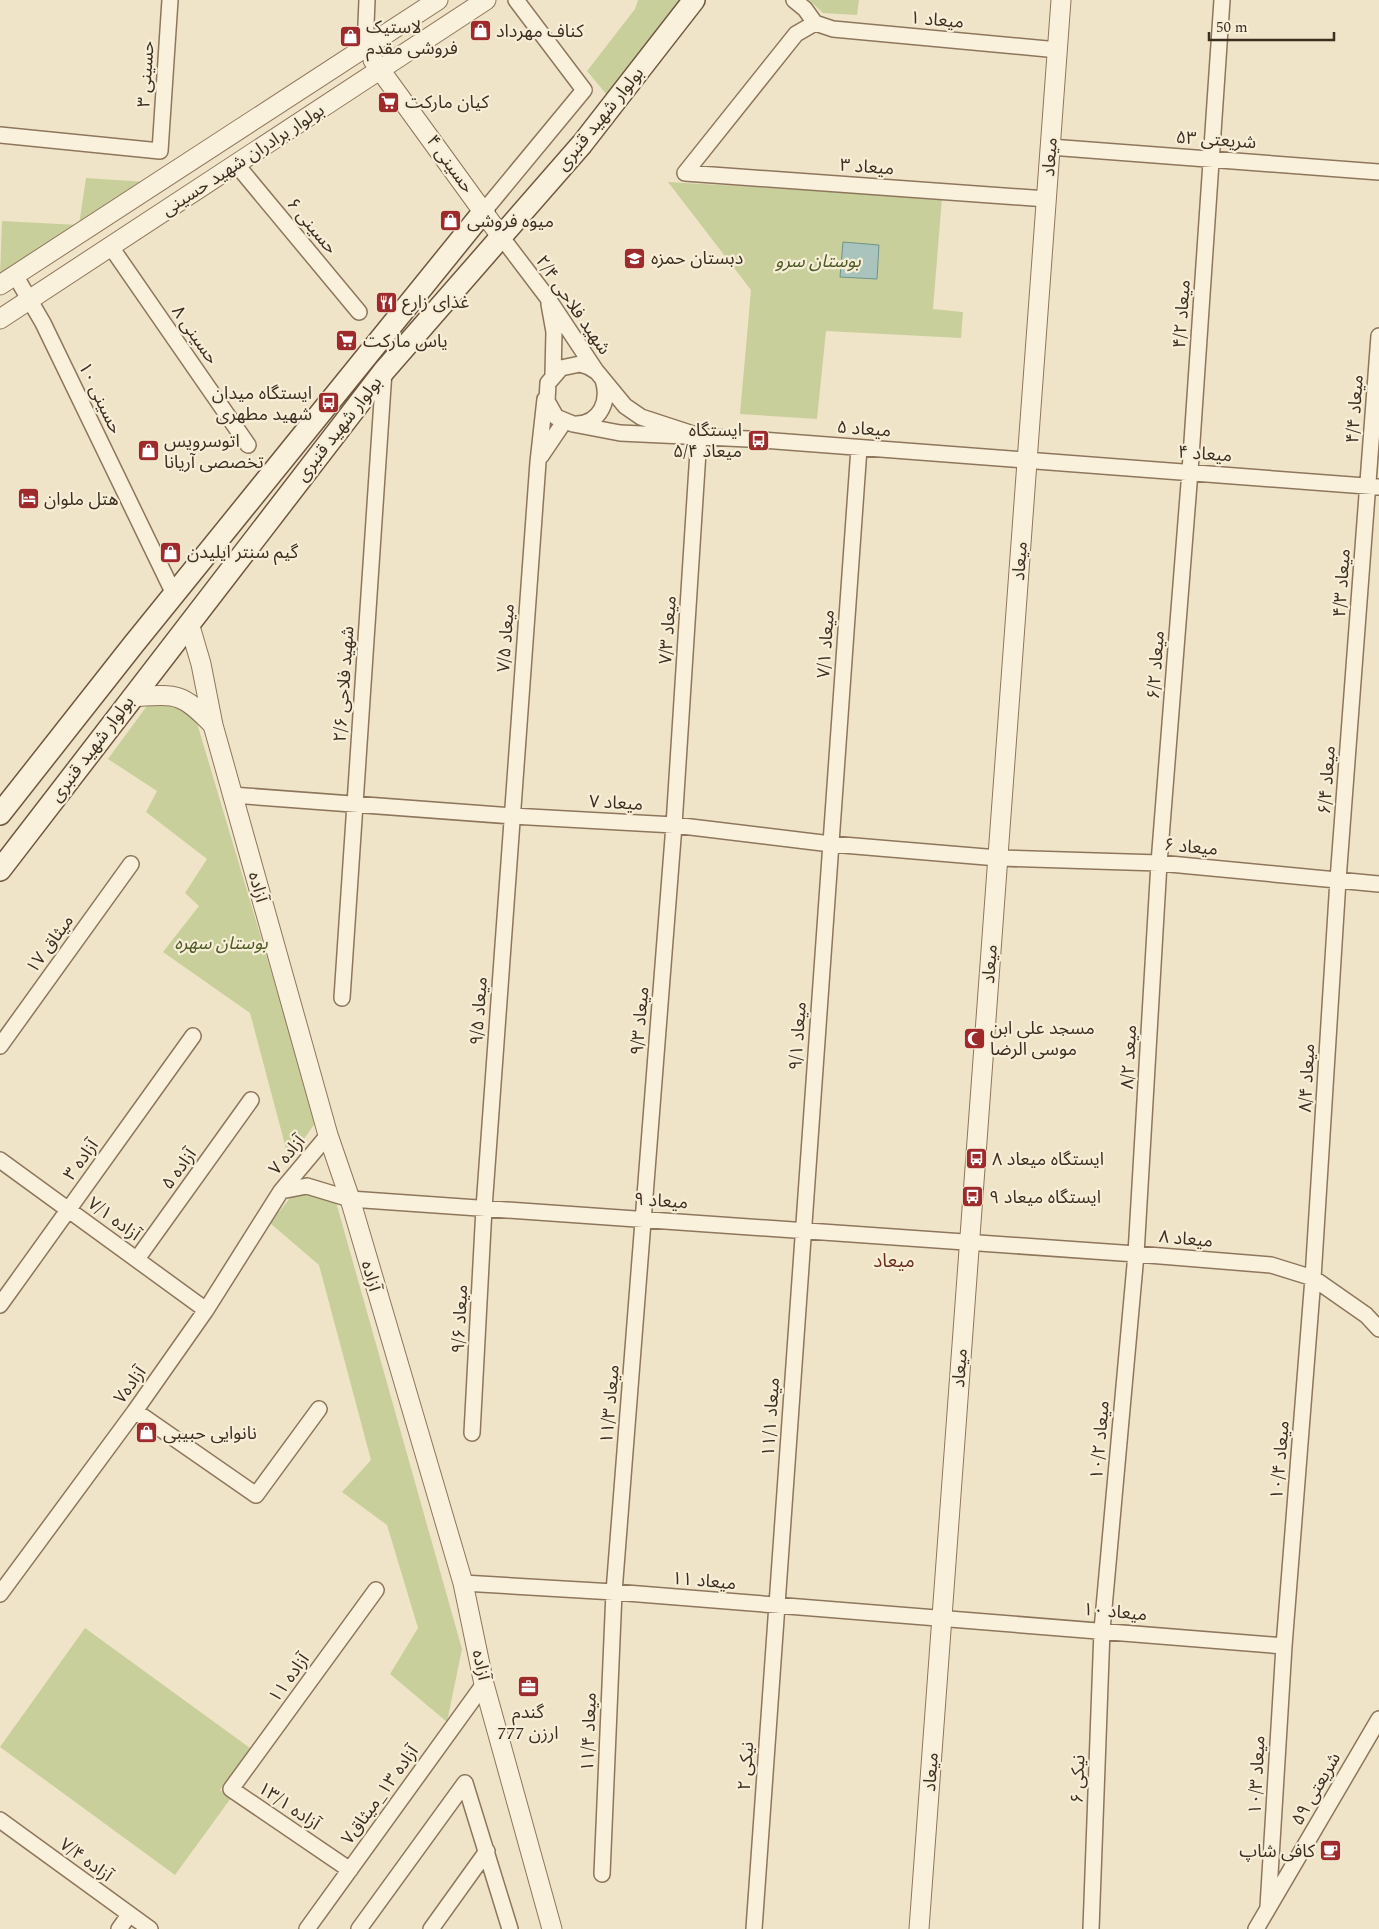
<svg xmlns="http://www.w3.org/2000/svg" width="1379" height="1929" viewBox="0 0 1379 1929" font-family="Spectral,'Noto Sans Arabic',serif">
  <rect width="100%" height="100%" fill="#f0e4c8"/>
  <path fill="#c9cf9b" d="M638,0H681L607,95L587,71L635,9Z
    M809,0H859L857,15L823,13Z
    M86,178L146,182L0,276L2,221L79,225Z
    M668,182L942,198L933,309L963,312L961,338L826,331L817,419L740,414L751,290Z
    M177,701L194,713L316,1122L289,1160L250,1013L163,952L199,906L185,893L207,859L146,812L157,791L108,759L149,703Z
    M294,1193H314L336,1202L462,1649L447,1722L390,1674L418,1628L387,1525L342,1492L371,1460L319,1265L270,1223Z
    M85,1628L250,1748L220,1790L231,1798L175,1875L0,1747Z"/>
  <path fill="#a9c4bc" stroke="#6f938a" d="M843,242L879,245L877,279L840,277Z"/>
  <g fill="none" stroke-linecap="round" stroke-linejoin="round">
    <defs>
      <path id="minor" d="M794,0L805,9L815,23
        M815,23L833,29L1058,50
        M365,49L367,0
        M0,135L160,151L170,0
        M1050,147L1379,172
        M236,164L359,312
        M685,173L1047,199
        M685,173L796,34L815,23
        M484,211L584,90L516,0
        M500,235L547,297L596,371
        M111,247L248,445
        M15,275L43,323L174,594
        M549,304L554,332L553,374
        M577,424C600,423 610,401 603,380
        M699,436L641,417L625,406L597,372L589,367L580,364L561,368L548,383L547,401L556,417L573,424L620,433L748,439L1379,487
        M541,456L564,422
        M232,795L512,816L674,825L831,844L998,858L1159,863L1379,884
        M342,998L384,371
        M0,1046L131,864
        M0,1160L206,1310
        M281,1191L307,1186L350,1199L1136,1254L1271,1265L1313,1278L1366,1315L1379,1329
        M137,1259L251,1100
        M0,1305L193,1036
        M135,1411L256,1495L319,1409
        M472,1433L484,1208L538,462L545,399
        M463,1583L614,1592L1284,1646
        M0,1594L135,1411L206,1310L281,1191L328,1135
        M0,1820L150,1929
        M350,1870L231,1789L376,1590
        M602,1874L614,1592L674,825L699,436
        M1268,1907L1284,1646L1313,1278L1338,880L1379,336
        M119,1929L129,1915
        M307,1929L484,1684
        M359,1929L465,1783L510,1929
        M431,1929L487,1851
        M754,1929L859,448
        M1091,1929L1102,1630L1136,1254L1159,863L1190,471L1222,0
        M1256,1929L1379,1719"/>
      <path id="tertiary" d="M373,60L500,235
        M0,285L438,0
        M0,319L486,0
        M189,623L201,664L213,725L328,1135L350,1199L463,1583L484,1684L552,1929
        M132,697C177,694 181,692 213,725
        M919,1929L1061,0"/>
      <path id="secondary" d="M0,814L133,645L484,211
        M0,870L384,371L582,144L694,0"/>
    </defs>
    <use href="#minor" stroke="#8d765c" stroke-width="18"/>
    <use href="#tertiary" stroke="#8d765c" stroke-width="21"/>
    <use href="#secondary" stroke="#6f573f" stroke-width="24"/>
    <use href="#minor" stroke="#faf1dc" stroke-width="15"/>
    <use href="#tertiary" stroke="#faf1dc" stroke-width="19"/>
    <use href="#secondary" stroke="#faf1dc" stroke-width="21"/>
  </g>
  <defs>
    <symbol id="shop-square" viewBox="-11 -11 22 22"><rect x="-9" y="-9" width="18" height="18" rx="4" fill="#9e2a2b" stroke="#f7eed8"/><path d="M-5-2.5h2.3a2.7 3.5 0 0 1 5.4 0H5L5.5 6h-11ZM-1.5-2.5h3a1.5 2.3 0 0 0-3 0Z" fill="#fff"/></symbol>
    <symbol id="supermarket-square" viewBox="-11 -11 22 22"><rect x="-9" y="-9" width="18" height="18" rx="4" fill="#9e2a2b" stroke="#f7eed8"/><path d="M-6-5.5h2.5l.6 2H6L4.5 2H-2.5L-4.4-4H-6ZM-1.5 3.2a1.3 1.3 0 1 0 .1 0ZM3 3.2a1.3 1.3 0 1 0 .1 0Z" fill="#fff"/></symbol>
    <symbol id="school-square" viewBox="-11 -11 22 22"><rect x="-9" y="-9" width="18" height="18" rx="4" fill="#9e2a2b" stroke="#f7eed8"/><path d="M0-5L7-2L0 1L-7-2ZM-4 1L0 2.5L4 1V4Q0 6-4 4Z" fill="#fff"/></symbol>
    <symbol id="restaurant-square" viewBox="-11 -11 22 22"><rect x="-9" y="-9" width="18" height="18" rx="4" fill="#9e2a2b" stroke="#f7eed8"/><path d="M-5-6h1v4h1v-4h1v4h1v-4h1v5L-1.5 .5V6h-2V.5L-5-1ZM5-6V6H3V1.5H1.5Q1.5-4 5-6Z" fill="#fff"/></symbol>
    <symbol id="bus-square" viewBox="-11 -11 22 22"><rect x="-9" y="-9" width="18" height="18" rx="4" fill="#9e2a2b" stroke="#f7eed8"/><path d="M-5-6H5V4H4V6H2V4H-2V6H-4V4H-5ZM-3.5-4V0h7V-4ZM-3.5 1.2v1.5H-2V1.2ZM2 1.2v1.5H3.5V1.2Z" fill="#fff"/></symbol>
    <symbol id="hotel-square" viewBox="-11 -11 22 22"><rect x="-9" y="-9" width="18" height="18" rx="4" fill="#9e2a2b" stroke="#f7eed8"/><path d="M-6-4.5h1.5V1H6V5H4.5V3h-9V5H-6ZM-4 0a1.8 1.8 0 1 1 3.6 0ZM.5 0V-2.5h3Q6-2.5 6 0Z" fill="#fff"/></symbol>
    <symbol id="mosque-square" viewBox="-11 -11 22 22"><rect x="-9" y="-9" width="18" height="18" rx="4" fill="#9e2a2b" stroke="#f7eed8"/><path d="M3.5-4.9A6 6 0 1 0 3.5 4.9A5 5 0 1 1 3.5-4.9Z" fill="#fff"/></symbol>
    <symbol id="office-square" viewBox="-11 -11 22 22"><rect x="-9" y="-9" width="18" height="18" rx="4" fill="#9e2a2b" stroke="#f7eed8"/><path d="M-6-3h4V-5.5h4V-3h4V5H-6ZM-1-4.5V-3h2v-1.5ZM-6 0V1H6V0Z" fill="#fff"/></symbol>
    <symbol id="cafe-square" viewBox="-11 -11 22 22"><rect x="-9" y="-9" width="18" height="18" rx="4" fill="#9e2a2b" stroke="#f7eed8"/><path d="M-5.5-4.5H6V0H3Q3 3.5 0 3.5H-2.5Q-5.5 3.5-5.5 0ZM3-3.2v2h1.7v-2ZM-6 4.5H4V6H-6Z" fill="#fff"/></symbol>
  </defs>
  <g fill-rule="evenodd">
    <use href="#shop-square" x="468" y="18" width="25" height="25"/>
    <use href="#shop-square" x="338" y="24" width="25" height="25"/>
    <use href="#supermarket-square" x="376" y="90" width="25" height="25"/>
    <use href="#shop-square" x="438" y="208" width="25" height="25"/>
    <use href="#school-square" x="622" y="246" width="25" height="25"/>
    <use href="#restaurant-square" x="374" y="290" width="25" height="25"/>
    <use href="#supermarket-square" x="334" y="328" width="25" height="25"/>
    <use href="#bus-square" x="316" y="390" width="25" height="25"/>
    <use href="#bus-square" x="746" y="428" width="25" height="25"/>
    <use href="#shop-square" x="136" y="438" width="25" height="25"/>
    <use href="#hotel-square" x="16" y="486" width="25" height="25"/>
    <use href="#shop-square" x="158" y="540" width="25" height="25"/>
    <use href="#mosque-square" x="962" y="1026" width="25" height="25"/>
    <use href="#bus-square" x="964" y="1146" width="25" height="25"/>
    <use href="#bus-square" x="960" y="1184" width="25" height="25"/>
    <use href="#shop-square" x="134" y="1420" width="25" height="25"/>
    <use href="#office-square" x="516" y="1674" width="25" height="25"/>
    <use href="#cafe-square" x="1318" y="1838" width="25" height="25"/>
  </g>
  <g text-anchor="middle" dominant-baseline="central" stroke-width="4.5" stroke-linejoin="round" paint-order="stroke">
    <g font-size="18" fill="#3d2e20" stroke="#f7eed8">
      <text transform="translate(937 20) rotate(5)">میعاد ۱</text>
      <text transform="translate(146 74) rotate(-86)">حسینی ۳</text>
      <text transform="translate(600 119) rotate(-51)">بولوار شهید قنبری</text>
      <text transform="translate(1216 140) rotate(4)">شریعتی ۵۳</text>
      <text transform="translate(1050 157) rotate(-86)">میعاد</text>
      <text transform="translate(243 160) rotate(-33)">بولوار برادران شهید حسینی</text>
      <text transform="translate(450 164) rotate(54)">حسینی ۴</text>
      <text transform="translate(867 167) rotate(4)">میعاد ۳</text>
      <text transform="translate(312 226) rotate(50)">حسینی ۶</text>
      <text transform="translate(573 305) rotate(55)">شهید فلاحی ۲/۴</text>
      <text transform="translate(1182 314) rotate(-86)">میعاد ۴/۲</text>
      <text transform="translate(195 335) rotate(55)">حسینی ۸</text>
      <text transform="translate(100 398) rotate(64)">حسینی ۱۰</text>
      <text transform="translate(1355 409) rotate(-86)">میعاد ۴/۴</text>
      <text transform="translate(339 429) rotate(-52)">بولوار شهید قنبری</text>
      <text transform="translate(864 429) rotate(4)">میعاد ۵</text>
      <text transform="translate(1205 454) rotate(4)">میعاد ۴</text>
      <text transform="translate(1020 561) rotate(-86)">میعاد</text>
      <text transform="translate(1342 583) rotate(-86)">میعاد ۴/۳</text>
      <text transform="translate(668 630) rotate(-86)">میعاد ۷/۳</text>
      <text transform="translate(506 638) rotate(-86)">میعاد ۷/۵</text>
      <text transform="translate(826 644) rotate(-86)">میعاد ۷/۱</text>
      <text transform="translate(1156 665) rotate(-86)">میعاد ۶/۲</text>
      <text transform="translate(344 684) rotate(-86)">شهید فلاحی ۲/۶</text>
      <text transform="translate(92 749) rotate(-53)">بولوار شهید قنبری</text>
      <text transform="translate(1327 780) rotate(-86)">میعاد ۶/۴</text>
      <text transform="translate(616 803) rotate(3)">میعاد ۷</text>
      <text transform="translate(1191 847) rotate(5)">میعاد ۶</text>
      <text transform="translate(258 887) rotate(74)">آزاده</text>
      <text transform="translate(50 944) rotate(-54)">میثاق ۱۷</text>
      <text transform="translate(990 964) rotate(-86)">میعاد</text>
      <text transform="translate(479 1011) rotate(-86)">میعاد ۹/۵</text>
      <text transform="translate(640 1021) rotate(-85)">میعاد ۹/۳</text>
      <text transform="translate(798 1036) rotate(-86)">میعاد ۹/۱</text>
      <text transform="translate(1129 1057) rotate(-87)">میعد ۸/۲</text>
      <text transform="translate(1307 1078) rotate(-87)">میعاد ۸/۴</text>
      <text transform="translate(287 1155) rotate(-50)">آزاده ۷</text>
      <text transform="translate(81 1160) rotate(-54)">آزاده ۳</text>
      <text transform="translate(179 1169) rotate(-54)">آزاده ۵</text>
      <text transform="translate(661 1201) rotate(4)">میعاد ۹</text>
      <text transform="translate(114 1219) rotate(36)">آزاده ۷/۱</text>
      <text transform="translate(1186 1239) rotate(5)">میعاد ۸</text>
      <text transform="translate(371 1276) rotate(74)">آزاده</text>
      <text transform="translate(460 1319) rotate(-87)">میعاد ۹/۶</text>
      <text transform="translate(960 1368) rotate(-86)">میعاد</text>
      <text transform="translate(130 1385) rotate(-54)">آزاده۷</text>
      <text transform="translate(610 1404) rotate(-85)">میعاد ۱۱/۳</text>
      <text transform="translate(771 1417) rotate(-86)">میعاد ۱۱/۱</text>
      <text transform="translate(1100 1440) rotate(-85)">میعاد ۱۰/۲</text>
      <text transform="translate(1280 1460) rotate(-85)">میعاد ۱۰/۴</text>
      <text transform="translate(704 1581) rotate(5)">میعاد ۱۱</text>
      <text transform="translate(1115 1612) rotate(5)">میعاد ۱۰</text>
      <text transform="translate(481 1665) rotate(78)">آزاده</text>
      <text transform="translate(289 1678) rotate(-54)">آزاده ۱۱</text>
      <text transform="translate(589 1732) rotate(-88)">میعاد ۱۱/۴</text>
      <text transform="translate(746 1766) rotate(-86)">نیکی ۲</text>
      <text transform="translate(931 1772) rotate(-86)">میعاد</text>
      <text transform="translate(1257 1775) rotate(-87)">میعاد ۱۰/۳</text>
      <text transform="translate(1078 1779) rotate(-88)">نیکی ۶</text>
      <text transform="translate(1316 1789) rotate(-60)">شریعتی ۵۹</text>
      <text transform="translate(380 1795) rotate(-54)">آزاده ۱۳_میثاق۷</text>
      <text transform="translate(289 1806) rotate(34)">آزاده ۱۳/۱</text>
      <text transform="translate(86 1860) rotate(36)">آزاده ۷/۴</text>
    </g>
    <g font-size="18" fill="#3d2e20" stroke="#f7eed8" text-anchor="start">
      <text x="366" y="27">لاستیک<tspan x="366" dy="21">فروشی مقدم</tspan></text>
      <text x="496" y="31">کناف مهرداد</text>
      <text x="405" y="102">کیان مارکت</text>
      <text x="467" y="221">میوه فروشی</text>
      <text x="651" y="258">دبستان حمزه</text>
      <text x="402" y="302">غذای زارع</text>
      <text x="363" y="341">یاس مارکت</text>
      <text x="312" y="393" text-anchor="end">ایستگاه میدان<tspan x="312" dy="21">شهید مطهری</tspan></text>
      <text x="742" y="430" text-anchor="end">ایستگاه<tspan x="742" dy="21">میعاد ۵/۴</tspan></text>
      <text x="164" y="441">اتوسرویس<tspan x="164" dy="21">تخصصی آریانا</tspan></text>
      <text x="44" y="499">هتل ملوان</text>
      <text x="187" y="552">گیم سنتر ایلیدن</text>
      <text x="990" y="1028">مسجد علی ابن<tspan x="990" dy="21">موسی الرضا</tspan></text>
      <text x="992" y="1159">ایستگاه میعاد ۸</text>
      <text x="989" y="1197">ایستگاه میعاد ۹</text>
      <text x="163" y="1433">نانوایی حبیبی</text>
      <text x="528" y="1712" text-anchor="middle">گندم<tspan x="528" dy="21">ارزن 777</tspan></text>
      <text x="1315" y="1851" text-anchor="end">کافی شاپ</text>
    </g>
    <g font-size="18" font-style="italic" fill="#4d5a26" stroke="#f7eed8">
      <text x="818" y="261">بوستان سرو</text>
      <text x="221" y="943">بوستان سهره</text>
    </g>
    <g font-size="19" fill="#6b2e1e" stroke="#f7eed8">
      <text x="894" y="1261">میعاد</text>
    </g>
  </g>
  <path d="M1209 32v8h125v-8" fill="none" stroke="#3d2e20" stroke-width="2.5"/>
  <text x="1216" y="32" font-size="15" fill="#3d2e20" stroke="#f7eed8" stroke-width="4" paint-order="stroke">50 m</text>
</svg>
